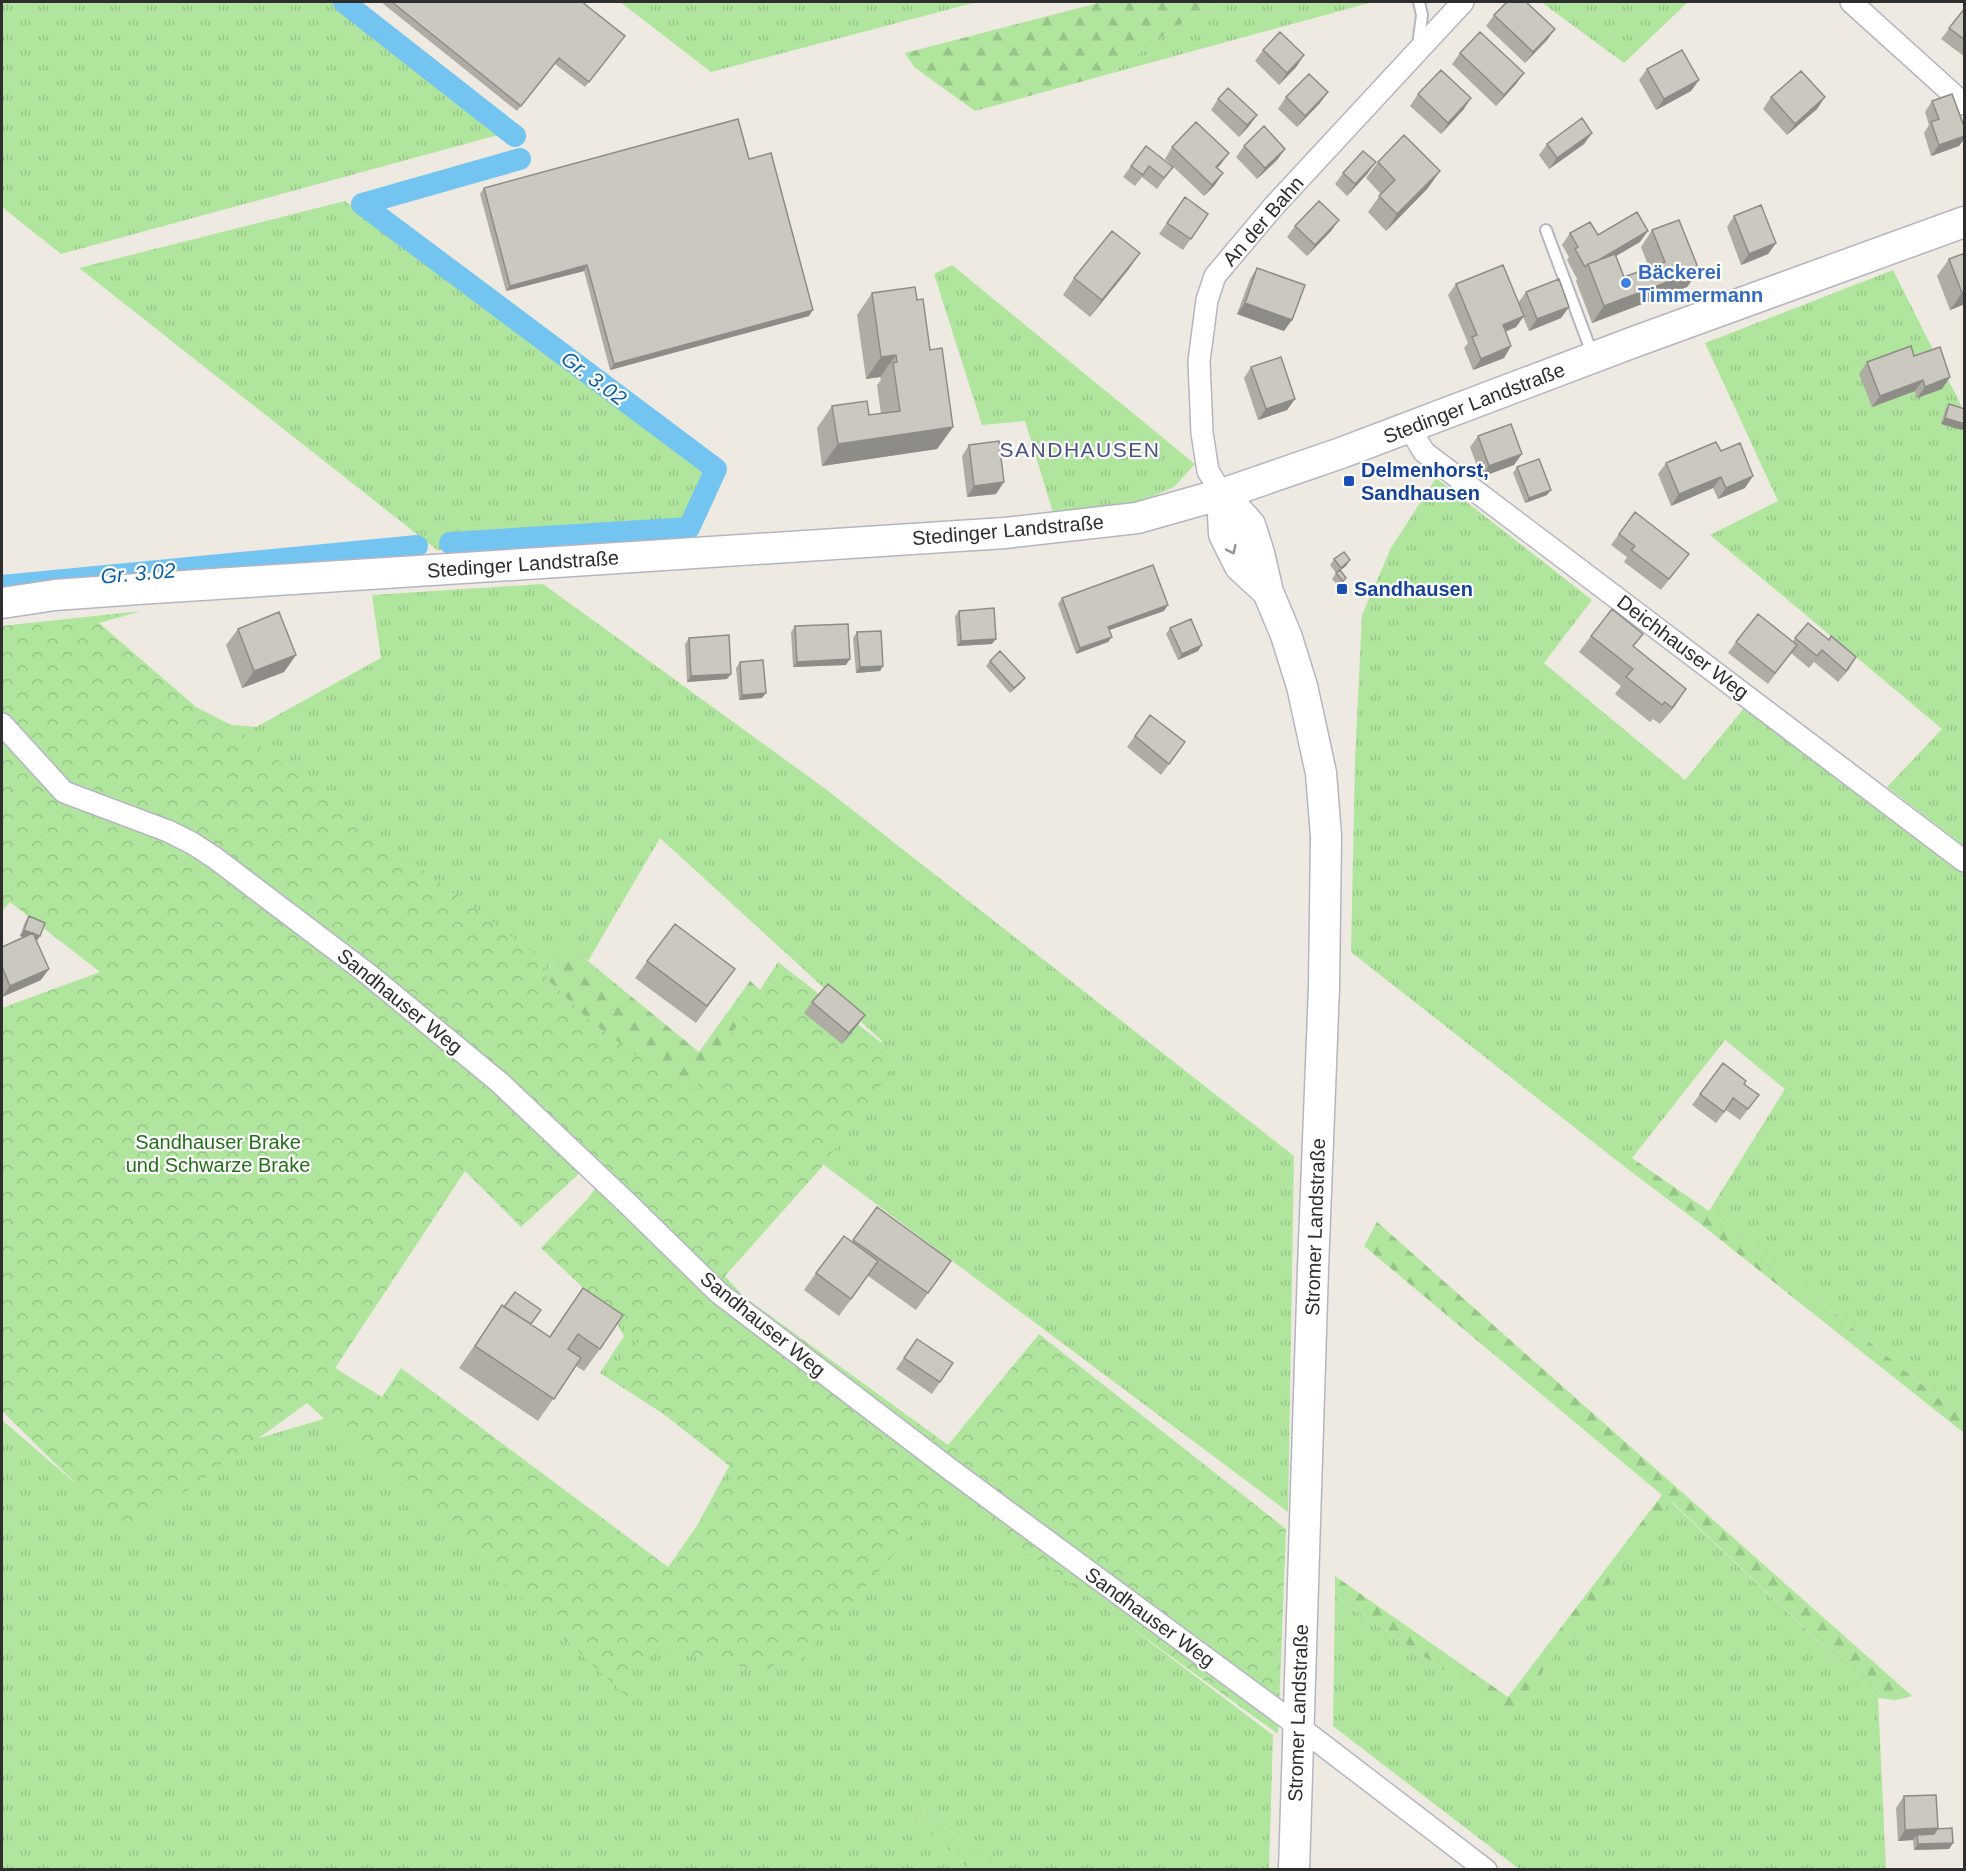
<svg xmlns="http://www.w3.org/2000/svg" width="1966" height="1871" viewBox="0 0 1966 1871" font-family="Arial,sans-serif">
  <defs>
    <pattern id="grass-tufts" width="24" height="20" patternUnits="userSpaceOnUse" patternTransform="scale(1.5)"><rect width="24" height="20" fill="#afe59d"/><path d="M3 7l-1-3M5 7V3M7 7l1-3M15 17l-1-3M17 17v-4M19 17l1-3" fill="none" stroke="#97c588"/></pattern>
    <pattern id="forest-firs" width="22" height="20" patternUnits="userSpaceOnUse" patternTransform="scale(1.5)"><rect width="22" height="20" fill="#afe59d"/><path d="M5 1l3.5 6h-7zM16 11l3.5 6h-7z" fill="#97c588"/></pattern>
    <pattern id="park-crowns" width="20" height="18" patternUnits="userSpaceOnUse" patternTransform="scale(1.5)"><rect width="20" height="18" fill="#afe59d"/><path d="M2 6a3 3 0 1 1 6 0M12 15a3 3 0 1 1 6 0" fill="none" stroke="#97c588"/></pattern>
  </defs>
  <rect width="100%" height="100%" fill="#efeae1"/>
  <path fill="url(#grass-tufts)" d="M2,2H358L516,130L61,254L2,207Z
    M620,2H977L711,72Z
    M1222,2H1373L1109,74L1203,8Z
    M1541,2H1688L1624,63Z
    M345,201L707,470L678,533L437,550L79,268Z
    M952,265L1195,464L1174,487L1144,500L1054,516L1025,421L982,425L934,274Z
    M1893,270L1964,411V846L1887,787L1942,729L1710,535L1778,501L1705,343Z
    M1436,478L1592,600L1544,663L1685,780L1749,702L1964,866V1419L1709,1211L1785,1089L1725,1040L1625,1167L1351,952L1355,760L1362,615L1391,548Z
    M543,584L827,790L1294,1156L1288,1512L808,1153L882,1041L660,838L588,961L567,944L498,1033L2,635L201,722L256,727L381,658L372,595Z
    M596,1187L713,1312L1273,1735L1269,1869H992L927,1809L917,1820L969,1869H2V1420L83,1490L344,1413L666,1583L733,1459L600,1373L624,1336L590,1275L559,1240Z
    M1670,1501L1878,1698L1886,1869H1519L1333,1726L1335,1597L1510,1714Z"/>
  <path fill="url(#forest-firs)" d="M1102,2H1222L1203,8L1109,74L975,111L914,67L905,53Z
    M567,944L699,1052L750,981L858,1076L808,1153L498,1033Z
    M1632,1158L1709,1211L1964,1419V1433L1698,1222L1625,1167Z
    M1377,1222L1912,1696L1896,1700L1878,1698L1671,1501L1510,1714L1335,1597V1576L1508,1697L1662,1495L1364,1246Z
    M927,1809L992,1869H969L917,1820Z"/>
  <path fill="url(#park-crowns)" fill-rule="evenodd" d="M141,611L99,623L196,707L231,725L540,958L545,966L540,972L590,1021L661,1073L696,1089L778,962L901,1058L821,1168L725,1276L743,1296L948,1445L1039,1334L1286,1529L1278,1734L947,1494L796,1665L779,1658L768,1672L653,1648L632,1670V1701L307,1403L127,1534L2,1411V1008L100,972L10,902L2,911V626ZM465,1171L521,1227L581,1172L596,1190L541,1248L639,1341L609,1371L736,1471L668,1567L401,1368L382,1397L335,1368Z"/>
  <g fill="none" stroke-linecap="round" stroke-linejoin="round">
    <path stroke="#74c4f1" stroke-width="22" d="M344,2L515,136
      M450,543L689,528L716,469L362,204L520,159
      M2,586L417,546"/>
    <defs>
      <path id="service" d="M1418,46L1422,15L1419,2
        M1546,230L1593,356"/>
      <path id="minor" d="M1851,2L1964,104
        M1409,427L1424,452L1964,861
        M1222,494L1208,471L1202,433L1199,361L1207,300L1215,276L1273,207L1463,2
        M2,724L64,792L168,831L192,843L215,858L368,974L499,1082L626,1202L719,1293L951,1470L1298,1726L1486,1870"/>
      <path id="secondary" d="M1222,494L1250,525L1259,553L1268,592L1286,635L1302,686L1321,773L1326,836L1324,987L1313,1268L1294,1870
        M1222,494L1224,534L1240,566L1268,592
        M2,603L55,595L138,589L1005,533L1137,518L1222,494L1341,453L1634,342L1964,222"/>
    </defs>
    <use href="#service" stroke="#b4b5c1" stroke-width="14"/>
    <use href="#minor" stroke="#b4b5c1" stroke-width="24"/>
    <use href="#secondary" stroke="#b4b5c1" stroke-width="33"/>
    <use href="#service" stroke="#fff" stroke-width="10"/>
    <use href="#minor" stroke="#fff" stroke-width="21"/>
    <use href="#secondary" stroke="#fff" stroke-width="30"/>
  </g>
  <path fill="#afaca4" d="M381,2H582L625,36L585,87L555,64L517,111Z
    M1965,8V57L1941,39Z
    M1494,15L1555,29L1547,40L1525,63L1486,26Z
    M1263,50L1297,66L1279,85L1255,61Z
    M1460,53L1516,84L1496,106L1452,64Z
    M1647,69L1699,80L1691,91L1656,110L1639,80Z
    M1418,94L1464,109L1441,134L1410,106Z
    M1286,97L1320,103L1297,127L1278,109Z
    M1771,97H1825L1817,109L1787,135L1763,109Z
    M1218,99L1257,115L1249,126L1239,137L1211,110Z
    M1932,101L1965,129V138L1959,146L1931,156L1924,133L1929,125L1925,112Z
    M1592,133L1584,144L1549,169L1539,155L1547,144Z
    M1244,146L1285,149L1277,160L1257,179L1236,157Z
    M1172,147L1221,164L1217,168L1215,185L1204,196L1165,159Z
    M749,159L809,316L610,370L584,271L506,291L480,194L484,188Z
    M1378,162L1428,188L1386,231L1368,212L1381,194L1366,178Z
    M1131,166L1173,167L1157,189L1142,177L1135,186L1123,177Z
    M1343,173H1368L1347,196L1335,184Z
    M1185,197L1208,214L1183,250L1159,234Z
    M1734,216L1776,243L1768,254L1741,265L1727,227Z
    M1295,226L1331,231L1307,256L1287,237Z
    M1652,230L1699,270L1687,287L1592,323L1576,281L1578,278L1577,279L1567,260L1569,257L1562,245L1570,233L1598,235L1640,242L1616,256L1624,277L1649,268L1641,247Z
    M1140,253L1128,270L1090,317L1063,295L1074,278Z
    M1965,253V304L1950,310L1937,276L1949,259Z
    M1257,268L1284,331L1237,314L1250,279Z
    M1456,284L1518,303L1526,292L1569,307L1561,318L1529,331L1523,317L1516,327L1505,332L1511,346L1504,358L1473,370L1464,348L1468,343L1448,295Z
    M872,293L917,300L953,427L937,449L822,466L817,428L832,406L869,415L881,414L877,385L881,380L880,377L866,379L857,315Z
    M1914,356L1950,377L1942,389L1917,398L1915,391L1872,407L1859,374L1867,362Z
    M1251,367L1295,399L1287,410L1258,420L1244,378Z
    M1949,404L1965,409V426L1962,430L1941,424L1945,410Z
    M1478,436L1514,465L1481,477L1470,447Z
    M969,445L996,494L967,497L962,456Z
    M1721,451L1745,488L1718,499L1713,488L1671,506L1658,474L1666,463Z
    M1517,467L1547,495L1525,503L1513,473Z
    M1619,534L1689,554L1661,590L1624,562L1627,557L1611,545Z
    M1334,559L1346,566L1340,570L1346,578L1339,587L1332,579L1336,573L1330,565Z
    M1062,598L1164,611L1109,630L1112,637L1108,642L1076,654L1058,604Z
    M959,611L992,644L957,646L955,616Z
    M1808,623L1829,640L1856,657L1838,682L1814,662L1809,668L1791,653L1768,684L1728,653L1736,642L1793,641Z
    M795,626L846,665L793,667L791,632Z
    M1170,628L1198,651L1178,660L1166,634Z
    M238,629L296,655L284,672L242,688L226,645Z
    M857,632L883,666L880,671L856,673L853,638Z
    M1591,636L1634,647L1686,689L1660,724L1653,719L1650,722L1615,694L1621,686L1579,652Z
    M689,638L727,679L687,682L685,644Z
    M990,661L1021,683L1010,693L986,666Z
    M740,662L762,698L739,700L736,668Z
    M1150,715L1185,742L1161,775L1127,747Z
    M29,916L36,942L41,980L2,997V947L23,937L20,936L25,922Z
    M647,961L723,986L696,1023L635,978Z
    M812,1002L865,1015L842,1044L804,1013Z
    M1723,1063L1744,1084L1759,1095L1740,1120L1726,1110L1716,1123L1692,1105Z
    M877,1207L951,1261L916,1310L868,1276L839,1316L804,1290L816,1273L852,1242Z
    M583,1288L600,1349L584,1371L576,1366L538,1421L459,1368L502,1305L549,1337Z
    M917,1339L953,1363L932,1394L896,1369Z
    M1904,1796L1953,1843L1949,1849L1914,1850L1913,1840L1898,1841L1896,1808Z"/>
  <path fill="#8e8c86" d="M1555,29L1547,40L1525,63L1533,52Z
    M1304,55L1297,66L1279,85L1287,73Z
    M1524,73L1516,84L1496,106L1504,95Z
    M1699,80L1691,91L1656,110L1664,99Z
    M1328,92L1320,103L1297,127L1305,116Z
    M1825,97L1817,109L1787,135L1795,124Z
    M1471,98L1464,109L1441,134L1448,123Z
    M1257,115L1249,126L1239,137L1247,125Z
    M1592,133L1584,144L1549,169L1557,158Z
    M1965,136V138L1959,146L1931,156L1939,145Z
    M1285,149L1277,160L1257,179L1265,168Z
    M1229,153L1221,164L1208,178L1216,167Z
    M1376,162L1368,173L1347,196L1355,184Z
    M1440,171L1428,188L1386,231L1397,214Z
    M1223,173L1215,185L1204,196L1212,185Z
    M1339,220L1331,231L1307,256L1315,245Z
    M1648,231L1640,242L1590,271L1588,265Z
    M1776,243L1768,254L1741,265L1749,254Z
    M1140,253L1128,270L1090,317L1102,300Z
    M587,265L584,271L506,291L510,286Z
    M1699,270L1687,287L1592,323L1604,306Z
    M1965,292V304L1950,310L1962,293Z
    M1245,303L1292,320L1284,331L1237,314Z
    M1569,307L1561,318L1529,331L1537,319Z
    M813,310L809,316L610,370L614,364Z
    M1524,316L1516,327L1495,336L1503,325Z
    M1511,346L1504,358L1473,370L1481,359Z
    M896,355L880,377L866,379L881,357Z
    M1950,377L1942,389L1917,398L1925,387Z
    M1923,380L1915,391L1872,407L1880,396Z
    M1295,399L1287,410L1258,420L1266,409Z
    M1945,418L1965,424V426L1962,430L1941,424Z
    M953,427L937,449L822,466L838,444Z
    M1522,454L1514,465L1481,477L1489,466Z
    M1753,476L1745,488L1718,499L1726,488Z
    M1721,477L1713,488L1671,506L1679,494Z
    M1004,482L996,494L967,497L974,486Z
    M1551,490L1547,495L1525,503L1529,498Z
    M1350,560L1346,566L1337,573L1341,568Z
    M1168,605L1164,611L1104,632L1108,627Z
    M1112,637L1108,642L1076,654L1080,648Z
    M996,639L992,644L957,646L961,641Z
    M1202,645L1198,651L1178,660L1182,654Z
    M296,655L284,672L242,688L254,671Z
    M1856,657L1849,669L1838,682L1846,671Z
    M850,659L846,665L793,667L797,662Z
    M883,666L880,671L856,673L860,667Z
    M731,674L727,679L687,682L691,676Z
    M1025,678L1021,683L1010,693L1014,688Z
    M1686,689L1675,706L1660,724L1672,708Z
    M766,693L762,698L739,700L742,695Z
    M24,930L40,936L36,942L20,936Z
    M49,969L41,980L2,997L10,986Z
    M865,1015L857,1026L842,1044L849,1033Z
    M1938,1828L1930,1840L1917,1835L1913,1840L1898,1841L1905,1830Z
    M1953,1843L1949,1849L1914,1850L1918,1844Z"/>
  <path fill="#cbc8bf" stroke="#8e8c86" stroke-width="1.5" d="M392,2H582L625,36L589,82L559,58L521,106Z
    M1507,2H1526L1555,29L1533,52L1494,15Z
    M1965,8V40L1949,28Z
    M1280,32L1304,55L1287,73L1263,50Z
    M1480,32L1524,73L1504,95L1460,53Z
    M1682,50L1699,80L1664,99L1647,69Z
    M1441,70L1471,98L1448,123L1418,94Z
    M1801,71L1825,97L1795,124L1771,97Z
    M1309,74L1328,92L1305,116L1286,97Z
    M1228,88L1257,115L1247,125L1218,99Z
    M1952,94L1965,129V136L1939,145L1931,122L1939,119L1932,101Z
    M1582,118L1592,133L1557,158L1547,144Z
    M738,119L749,159L771,153L813,310L614,364L587,265L510,286L484,188Z
    M1196,122L1229,153L1216,167L1223,173L1212,185L1172,147Z
    M1264,126L1285,149L1265,168L1244,146Z
    M1404,135L1440,171L1397,214L1379,196L1395,180L1378,162Z
    M1146,146L1173,167L1164,178L1149,166L1143,175L1131,166Z
    M1363,151L1376,162L1355,184L1343,173Z
    M1185,197L1208,214L1191,239L1167,223Z
    M1319,201L1339,220L1315,245L1295,226Z
    M1761,205L1776,243L1749,254L1734,216Z
    M1637,212L1648,231L1597,261L1588,264L1585,267L1575,249L1578,247L1570,233L1590,222L1598,235Z
    M1679,220L1699,270L1604,306L1588,264L1615,254L1624,277L1665,262L1652,230Z
    M1112,231L1140,253L1102,300L1074,278Z
    M1965,253V292L1962,293L1949,259Z
    M1503,265L1524,316L1503,325L1511,346L1481,359L1472,337L1477,335L1456,284Z
    M1257,268L1305,285L1292,320L1245,303Z
    M1559,279L1569,307L1537,319L1526,292Z
    M915,287L917,300L923,299L930,350L942,348L953,427L838,444L832,406L867,401L869,415L900,411L893,363L897,362L896,355L881,357L872,293Z
    M1911,346L1914,356L1940,347L1950,377L1925,387L1923,380L1880,396L1867,362Z
    M1281,357L1295,399L1266,409L1251,367Z
    M1949,404L1965,409V424L1945,418Z
    M1511,424L1522,454L1489,466L1478,436Z
    M999,441L1004,482L974,486L969,445Z
    M1716,442L1721,451L1740,443L1753,476L1726,488L1721,477L1679,494L1666,463Z
    M1539,459L1551,490L1529,498L1517,467Z
    M1635,512L1689,554L1669,579L1631,550L1635,546L1619,534Z
    M1344,552L1350,560L1341,568L1334,559Z
    M1153,565L1168,605L1108,627L1112,637L1080,648L1062,598Z
    M1340,570L1346,578L1343,581L1336,573Z
    M994,608L996,639L961,641L959,611Z
    M1612,609L1643,634L1633,646L1686,689L1672,708L1665,702L1662,705L1626,677L1633,669L1591,636Z
    M279,612L296,655L254,671L238,629Z
    M1758,614L1797,645L1775,673L1736,642Z
    M1191,619L1202,645L1182,654L1170,628Z
    M1808,623L1829,640L1831,636L1856,657L1846,671L1822,650L1817,656L1795,638Z
    M848,624L850,659L797,662L795,626Z
    M881,631L883,666L860,667L857,632Z
    M729,635L731,674L691,676L689,638Z
    M1000,651L1025,678L1014,688L990,661Z
    M763,660L766,693L742,695L740,662Z
    M1150,715L1185,742L1169,764L1135,736Z
    M29,916L45,923L40,936L24,930Z
    M675,924L735,969L707,1006L647,961Z
    M33,933L49,969L10,986L2,967V947Z
    M828,984L865,1015L849,1033L812,1002Z
    M1723,1063L1746,1081L1744,1084L1759,1095L1748,1109L1733,1098L1724,1112L1700,1094Z
    M877,1207L951,1261L928,1293L853,1240Z
    M844,1236L878,1261L851,1299L816,1273Z
    M583,1288L623,1315L600,1349L578,1334L568,1349L581,1358L554,1399L475,1346L502,1305L550,1337Z
    M515,1292L541,1310L531,1324L504,1307Z
    M917,1339L953,1363L940,1382L904,1358Z
    M1936,1795L1938,1828L1905,1830L1904,1796Z
    M1952,1828L1953,1843L1918,1844L1917,1835L1934,1834L1937,1829Z"/>
  <defs><path id="oneway-chevron" d="M-2-3.5L2.5 0L-2 3.5" fill="none" stroke-width="1.6" stroke-linecap="round" stroke-linejoin="round" transform="scale(1.5)"/></defs>
  <use stroke="#969696" href="#oneway-chevron" transform="translate(1232 550) rotate(64)"/>
  <circle fill="#3f7fe0" stroke="#fff" stroke-width="2" cx="1626" cy="283" r="6"/>
  <g fill="#1a4fb4" stroke="#fff" stroke-width="2">
    <rect x="1343" y="475" width="12" height="12" rx="3"/>
    <rect x="1336" y="583" width="12" height="12" rx="3"/>
  </g>
  <g text-anchor="middle" dominant-baseline="central" stroke-width="4.5" stroke-linejoin="round" paint-order="stroke">
    <g font-size="20" fill="#2e2e2e" stroke="#fff">
      <text transform="translate(1263 221) rotate(-49)">An der Bahn</text>
      <text transform="translate(1474 403) rotate(-21)">Stedinger Landstraße</text>
      <text transform="translate(1008 530) rotate(-5)">Stedinger Landstraße</text>
      <text transform="translate(523 564) rotate(-4)">Stedinger Landstraße</text>
      <text transform="translate(1683 647) rotate(37)">Deichhauser Weg</text>
      <text transform="translate(400 1001) rotate(39)">Sandhauser Weg</text>
      <text transform="translate(1315 1227) rotate(-88)">Stromer Landstraße</text>
      <text transform="translate(763 1324) rotate(39)">Sandhauser Weg</text>
      <text transform="translate(1150 1617) rotate(36)">Sandhauser Weg</text>
      <text transform="translate(1298 1713) rotate(-88)">Stromer Landstraße</text>
    </g>
    <g font-size="20" font-weight="bold" fill="#366cbe" stroke="#fff" text-anchor="start">
      <text x="1638" y="272">Bäckerei<tspan x="1638" dy="23">Timmermann</tspan></text>
    </g>
    <g font-size="20" font-weight="bold" fill="#164399" stroke="#fff" text-anchor="start">
      <text x="1361" y="470">Delmenhorst,<tspan x="1361" dy="23">Sandhausen</tspan></text>
      <text x="1354" y="589">Sandhausen</text>
    </g>
    <g font-size="20" fill="#246e1a" stroke="#fff">
      <text x="218" y="1142">Sandhauser Brake<tspan x="218" dy="23">und Schwarze Brake</tspan></text>
    </g>
    <g font-size="21" font-style="italic" fill="#0c61a3" stroke="#fff">
      <text transform="translate(594 378) rotate(37)">Gr. 3.02</text>
      <text transform="translate(138 573) rotate(-5)">Gr. 3.02</text>
    </g>
    <g font-size="21" letter-spacing="1.5" fill="#4d5180" stroke="#fff">
      <text x="1080" y="449">SANDHAUSEN</text>
    </g>
  </g>
  <rect width="1966" height="1871" fill="none" stroke="#2e2e2e" stroke-width="6"/>
</svg>
